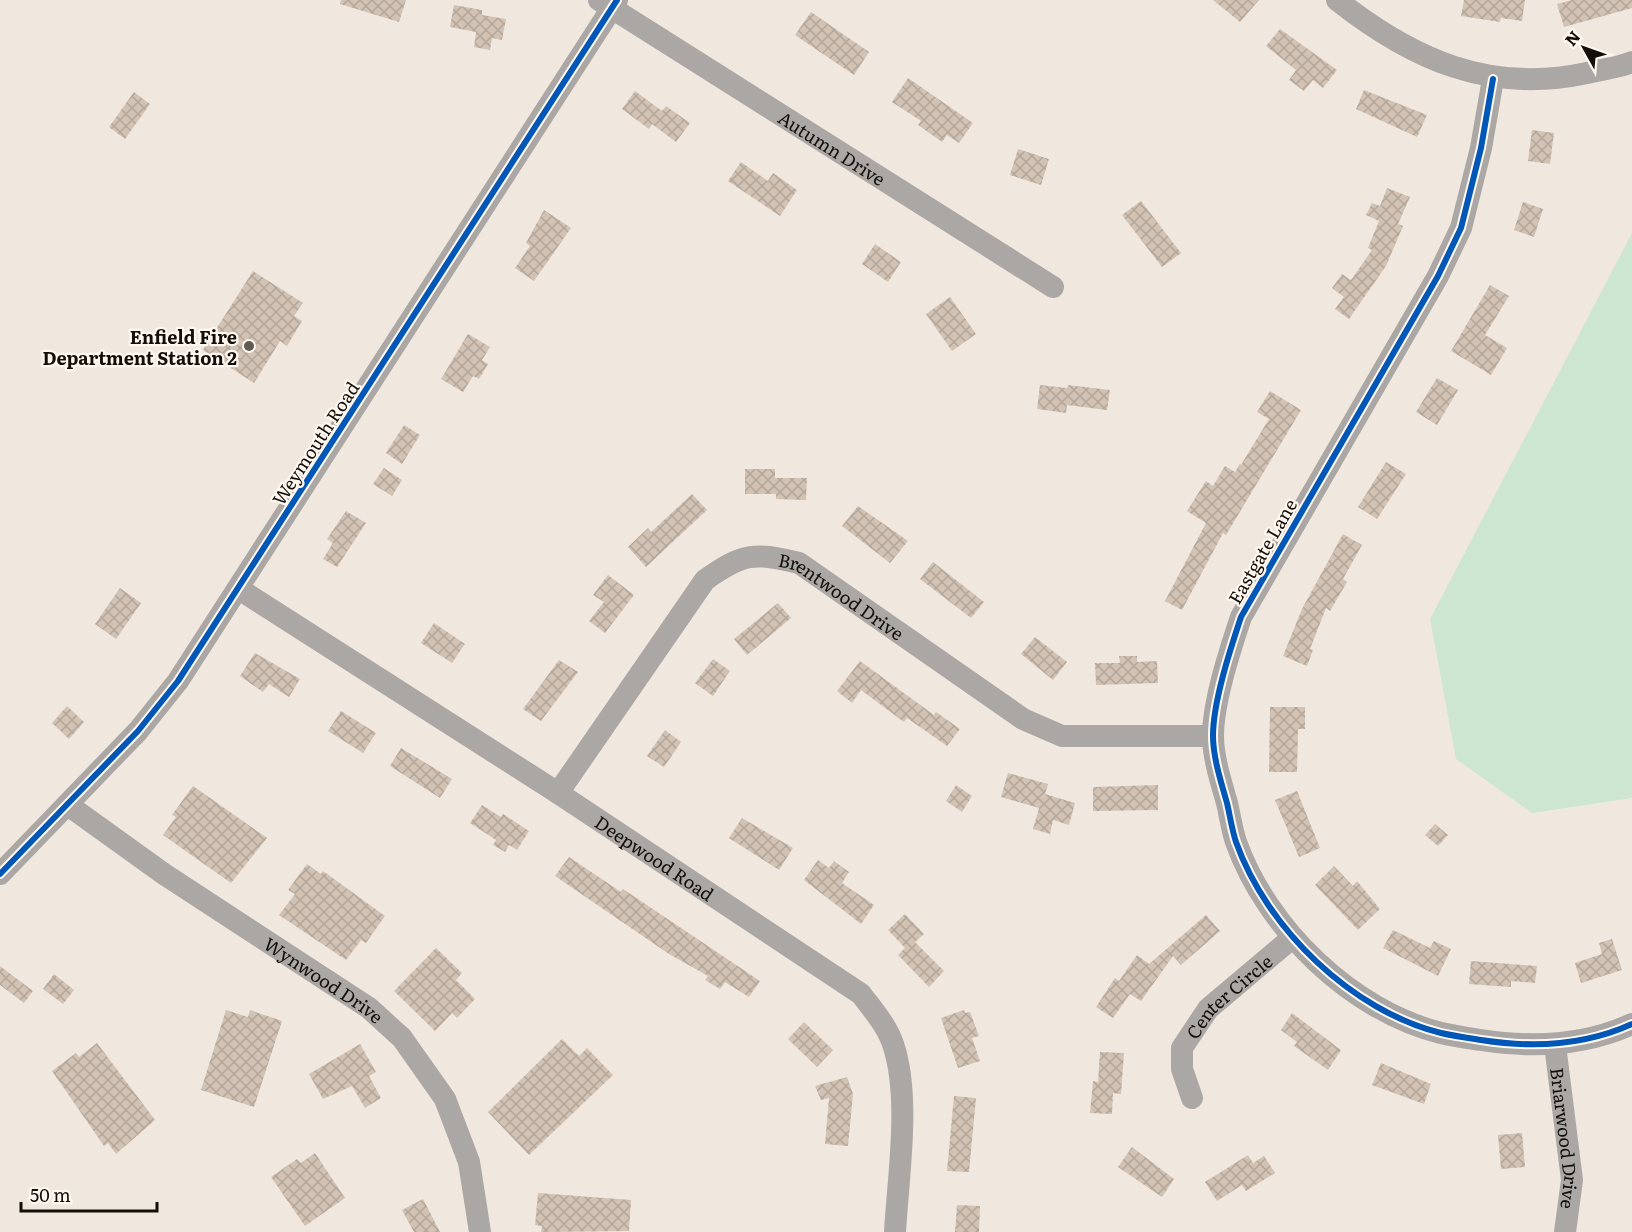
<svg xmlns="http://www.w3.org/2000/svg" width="1632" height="1232" viewBox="0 0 1632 1232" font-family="Literata,serif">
  <defs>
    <pattern id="building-cross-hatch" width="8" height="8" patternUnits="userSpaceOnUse" patternTransform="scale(1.5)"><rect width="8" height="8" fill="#d1c2b4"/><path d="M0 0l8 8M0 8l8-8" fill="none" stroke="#b3a699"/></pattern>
  </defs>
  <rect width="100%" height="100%" fill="#f0e8df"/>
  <path fill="#cde6d2" d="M1632,233V798L1532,813L1456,759L1430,619Z"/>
  <path fill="url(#building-cross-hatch)" d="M341,0H406L399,22L340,4Z
    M1213,0H1259L1240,22Z
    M1464,0H1525L1522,21L1501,18L1500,22L1461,16Z
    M1572,0H1632V8L1564,27L1557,4Z
    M454,5L482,10V15L506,19L502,40L492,38L490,50L474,47L476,32L450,27Z
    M811,12L869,52L854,75L795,35Z
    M1280,29L1337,70L1323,88L1313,80L1304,91L1289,80L1296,70L1266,46Z
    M908,78L973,123L959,143L947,135L942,142L918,125L921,121L892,102Z
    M1364,90L1427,115L1417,137L1356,109Z
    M635,91L662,111L666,106L690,123L676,142L652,124L649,129L622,109Z
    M134,92L150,104L125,139L109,127Z
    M1532,130L1554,133L1550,164L1528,161Z
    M1018,149L1049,159L1041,185L1010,175Z
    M741,162L768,181L773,173L797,190L780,216L728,181Z
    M1387,188L1410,197L1398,224L1403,226L1386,266L1349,319L1335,309L1344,297L1332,288L1342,274L1351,280L1372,250L1368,248L1379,221L1366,215L1372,203L1380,206Z
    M1141,201L1181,253L1162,267L1122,215Z
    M1523,202L1543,209L1534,237L1514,230Z
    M544,210L571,228L534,281L515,268L530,246L526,243Z
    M875,244L901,262L888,282L862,264Z
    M253,271L303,303L294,316L302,321L287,346L280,341L254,383L203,350Z
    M1490,285L1509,296L1485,335L1507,348L1491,375L1451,351Z
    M950,297L976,334L952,351L926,314Z
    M468,334L490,347L482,360L488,364L479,379L473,376L463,392L441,379Z
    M1437,378L1458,390L1437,425L1416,412Z
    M1040,385L1067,388L1068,385L1110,390L1107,410L1067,405L1066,413L1037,409Z
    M1270,391L1301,410L1226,535L1223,533L1182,610L1165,601L1206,523L1187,511L1206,481L1213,486L1225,466L1235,472L1240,464L1241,465L1269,419L1257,412Z
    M404,425L420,435L402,464L386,453Z
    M1386,462L1406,474L1377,519L1358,507Z
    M384,468L402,480L392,496L373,484Z
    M745,469H775V478H807L806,500L776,499V494H745Z
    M692,494L707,510L646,567L628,547L648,528L651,532Z
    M858,506L908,541L890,563L842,526Z
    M346,511L366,523L337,567L323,559L333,543L327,539Z
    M1343,534L1362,545L1343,579L1347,582L1330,611L1326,608L1310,649L1313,650L1307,666L1283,656L1302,609Z
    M933,562L984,602L971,618L920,579Z
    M608,575L634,595L605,633L589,621L604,602L593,595Z
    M120,588L141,603L116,639L95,624Z
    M778,603L791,618L747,655L734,639Z
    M434,623L465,644L452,663L421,643Z
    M1035,637L1067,662L1053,680L1021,654Z
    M255,653L300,679L289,697L269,684L263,692L240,676Z
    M1119,656H1137V662L1157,661L1158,683L1096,685L1095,663H1120Z
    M713,659L730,671L713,696L695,683Z
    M559,660L578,672L541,721L523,709Z
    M860,661L934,715L936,712L960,729L947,746L907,718L904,722L861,690L852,703L837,691Z
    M67,706L84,722L69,739L52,723Z
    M1270,707H1305V729H1298L1297,772H1269Z
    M341,711L376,733L363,753L328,731Z
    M665,730L681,742L664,767L647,756Z
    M401,748L452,779L440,798L390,766Z
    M1008,773L1048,784L1045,794L1075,803L1069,825L1053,820L1050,834L1033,829L1039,808L1001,797Z
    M956,785L972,796L962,812L946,801Z
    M1158,785V810L1093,811V787Z
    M193,786L267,838L231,883L163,835L176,817L172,815Z
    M1297,791L1320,848L1299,857L1275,800Z
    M482,805L501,817L503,814L529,831L517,850L509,845L505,852L493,845L496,840L470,823Z
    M742,818L793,848L779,870L729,838Z
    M1435,824L1448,835L1438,846L1425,835Z
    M569,857L621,892L623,889L760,981L749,997L725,982L720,989L705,980L708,976L669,954L555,876Z
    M818,860L829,868L834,861L849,872L842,883L874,905L861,924L804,880Z
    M307,864L321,874L323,871L385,916L366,943L361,940L346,960L279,915L295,894L288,890Z
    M1334,866L1353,886L1357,881L1380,909L1358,930L1315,885Z
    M905,914L924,934L915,942L944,971L929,987L898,955L905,948L888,930Z
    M1206,915L1220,931L1181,965L1173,956L1141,1001L1130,994L1113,1018L1096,1007L1115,978L1119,981L1137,955L1149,964Z
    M1393,930L1430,948L1434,941L1451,949L1438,976L1383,948Z
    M1612,939L1622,970L1581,983L1575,963L1602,954L1599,943Z
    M436,948L462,973L456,980L475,999L457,1018L452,1013L435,1031L394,991Z
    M1471,961L1537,966L1535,983L1511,981V987L1469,984Z
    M0,966L33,991L24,1003L0,985Z
    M54,974L74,990L63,1004L43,989Z
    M226,1010L248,1017L250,1010L282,1021L254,1107L201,1090Z
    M964,1010L965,1013L970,1012L979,1036L972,1038L980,1061L958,1068L941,1018Z
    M1292,1013L1341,1050L1328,1070L1294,1046L1297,1042L1281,1030Z
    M804,1022L833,1050L817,1067L788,1039Z
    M562,1039L579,1056L587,1048L613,1075L529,1155L488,1112Z
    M97,1043L155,1120L116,1154L108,1143L104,1146L52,1071L76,1053L79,1057Z
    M360,1044L376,1072L369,1076L381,1098L365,1108L352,1086L323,1099L309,1074Z
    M1100,1052L1124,1053L1121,1094L1113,1093L1112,1114L1090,1113L1093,1081L1098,1082Z
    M1381,1063L1431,1084L1424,1104L1372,1085Z
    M847,1077L853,1094L848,1146L825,1144L829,1098L821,1100L815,1086Z
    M954,1096L976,1098L969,1172L947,1171Z
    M1522,1133L1525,1167L1501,1169L1498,1135Z
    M1132,1147L1174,1179L1162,1197L1118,1167Z
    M315,1153L345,1198L305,1226L271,1177L297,1159L301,1163Z
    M1248,1155L1253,1163L1264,1156L1275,1173L1246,1191L1242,1185L1217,1201L1205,1182Z
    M538,1193L631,1200L629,1231L541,1232L542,1226L535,1225Z
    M423,1199L440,1232H414L402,1210Z
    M957,1205L980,1206L979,1232H955Z"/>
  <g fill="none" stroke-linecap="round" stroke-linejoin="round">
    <g stroke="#aba7a5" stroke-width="22">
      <path id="s1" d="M599,0L1053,287"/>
      <path d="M1337,0C1413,60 1490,94 1587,73C1602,69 1619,68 1632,62"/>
      <path d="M1493,79L1481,148L1461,228L1438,276L1241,617C1230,650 1213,702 1213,736C1213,757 1221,782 1227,803C1230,816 1232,830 1236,842C1267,929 1352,1011 1441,1033C1454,1036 1468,1038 1481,1040C1532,1048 1584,1046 1632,1024"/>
      <path id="s2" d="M239,589L558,793L861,994C873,1010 887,1026 893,1044C911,1097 898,1177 895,1232"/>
      <path id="s3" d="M558,793L705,580C743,553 754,552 799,563L1023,719L1062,736H1213"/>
      <path id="s4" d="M68,805L164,874L369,1008L402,1038L445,1099L469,1162L480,1232"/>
      <path d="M0,874L138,731L178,681L617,0"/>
      <path id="s5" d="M1555,1045L1572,1180L1565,1232"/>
      <path id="s6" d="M1192,1098L1182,1069V1048L1208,1009L1292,938"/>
    </g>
    <defs>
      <path id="cycleway" d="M1493,79L1481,148L1461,228L1438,276L1241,617C1230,650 1213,702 1213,736C1213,757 1221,782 1227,803C1230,816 1232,830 1236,842C1267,929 1352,1011 1441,1033C1454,1036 1468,1038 1481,1040C1532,1048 1584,1046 1632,1024
        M0,874L138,731L178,681L617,0"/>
    </defs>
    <use href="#cycleway" stroke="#fef8f0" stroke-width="10"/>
    <use href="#cycleway" stroke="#0057b8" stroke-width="6"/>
  </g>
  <circle fill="#605a53" stroke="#fef8f0" stroke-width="2" cx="249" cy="346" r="6"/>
  <g text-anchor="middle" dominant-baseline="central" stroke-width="4.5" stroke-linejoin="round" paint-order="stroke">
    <g font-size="18" fill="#130e08" stroke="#fef8f0">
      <text stroke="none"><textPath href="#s1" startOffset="276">Autumn Drive</textPath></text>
      <text transform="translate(315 443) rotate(-57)">Weymouth Road</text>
      <text transform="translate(1262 551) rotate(-60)">Eastgate Lane</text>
      <text stroke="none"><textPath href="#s3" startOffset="412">Brentwood Drive</textPath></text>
      <text stroke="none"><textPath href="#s2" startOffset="495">Deepwood Road</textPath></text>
      <text stroke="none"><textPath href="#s4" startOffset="310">Wynwood Drive</textPath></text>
      <text stroke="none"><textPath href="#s6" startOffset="122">Center Circle</textPath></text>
      <text stroke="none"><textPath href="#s5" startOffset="94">Briarwood Drive</textPath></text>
    </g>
    <g font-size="18" font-weight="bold" fill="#130e08" stroke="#fef8f0" text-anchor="end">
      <text x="237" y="336">Enfield Fire<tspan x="237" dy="21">Department Station 2</tspan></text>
    </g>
  </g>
  <g transform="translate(1584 48) rotate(310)" stroke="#fef8f0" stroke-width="4.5" paint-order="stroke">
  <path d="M0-4.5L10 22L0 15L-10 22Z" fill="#130e08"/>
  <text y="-9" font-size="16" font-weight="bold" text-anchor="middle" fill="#130e08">N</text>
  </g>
  <path d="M21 1202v9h136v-9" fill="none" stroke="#130e08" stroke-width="3"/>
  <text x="30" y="1202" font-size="18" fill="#130e08" stroke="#fef8f0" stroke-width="4.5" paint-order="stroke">50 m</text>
</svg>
